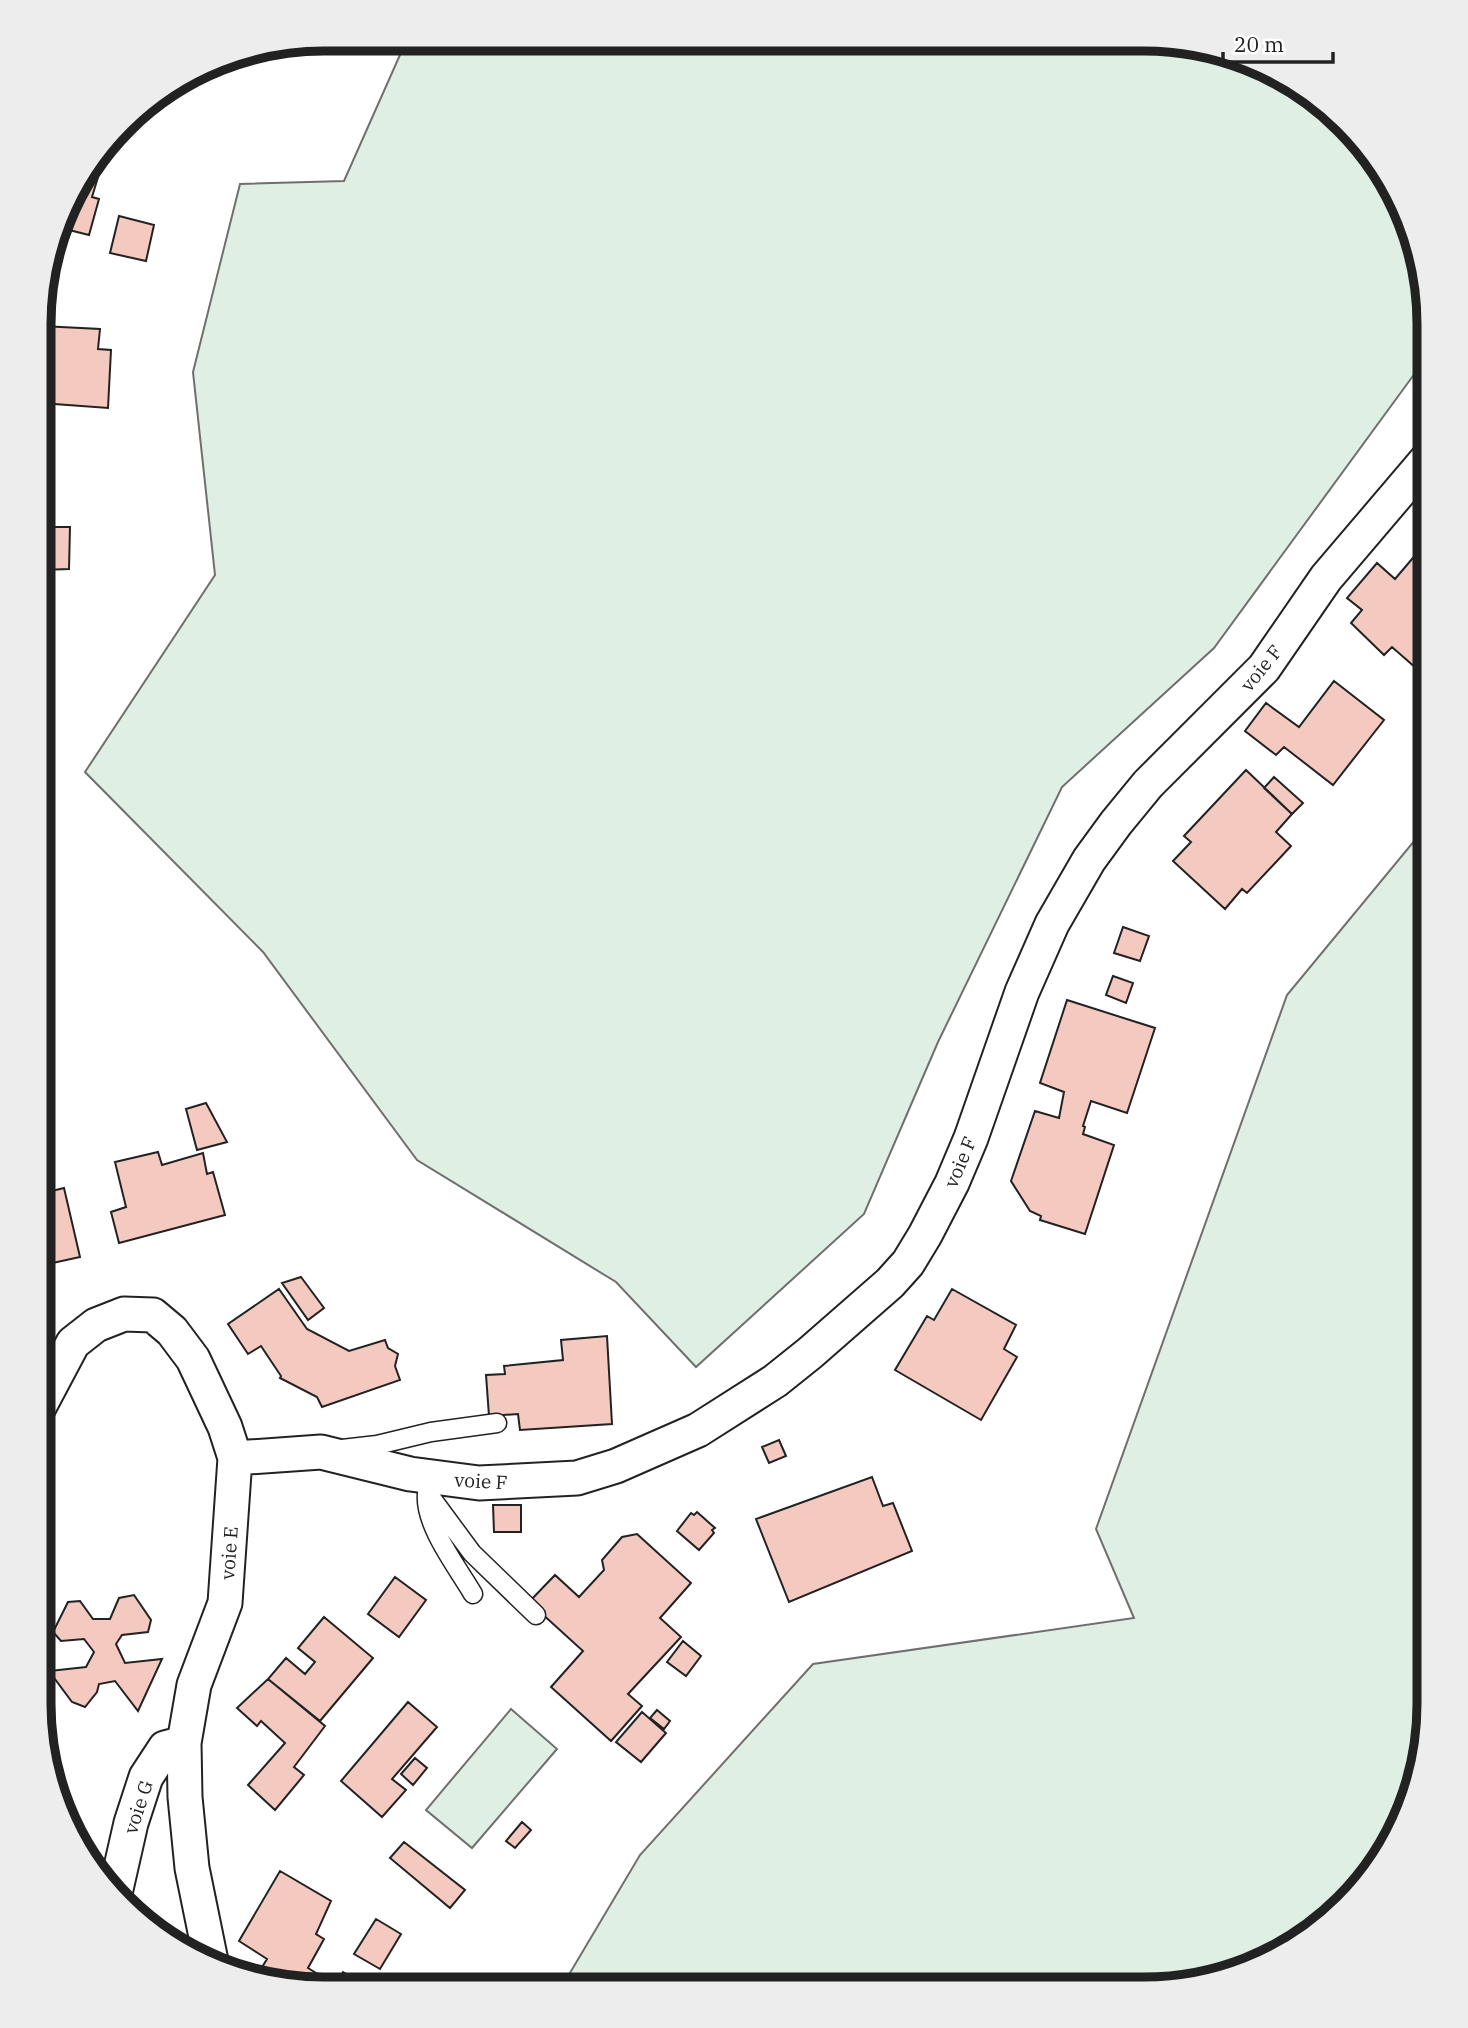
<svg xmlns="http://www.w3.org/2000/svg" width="1468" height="2028" viewBox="0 0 1468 2028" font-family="'IBM Plex Serif',serif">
  <rect width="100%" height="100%" fill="#fff"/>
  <path fill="#e0efe3" stroke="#6f6f6f" stroke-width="2" d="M407,39L1182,41L1253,60L1317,97L1400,198L1429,324V354L1214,648L1062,787L938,1042L864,1214L696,1367L616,1282L417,1160L263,952L85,772L215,575L193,372L240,184L344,181Z
    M1429,823V1723L1414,1796L1381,1863L1332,1919L1270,1960L1144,1989L561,1988L640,1855L813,1664L1134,1618L1096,1529L1287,995Z
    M511,1709L557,1749L472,1848L426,1810Z"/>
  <path fill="#f3c9c0" stroke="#222" stroke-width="2" d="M84,172L98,177L92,197L99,199L89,235L61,228L77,182Z
    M119,216L154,225L146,261L110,253Z
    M41,326L100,329L98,349L111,350L108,408L41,403Z
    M41,499H43L41,527H70L69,569L41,570Z
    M1429,539V653L1416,668L1392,647L1384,655L1351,623L1362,610L1347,598L1377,563L1395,579Z
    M1334,681L1384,720L1333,785L1284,747L1276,755L1245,731L1266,703L1299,727Z
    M1246,770L1292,814L1276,832L1291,846L1247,893L1242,889L1225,909L1173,861L1191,842L1184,836Z
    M1274,777L1303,803L1292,814L1264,788Z
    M1123,927L1149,936L1140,961L1114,953Z
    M1113,976L1133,983L1126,1003L1106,995Z
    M1067,1000L1155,1028L1127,1113L1091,1101L1083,1126L1085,1127L1083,1134L1114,1145L1085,1234L1040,1220L1041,1216L1030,1211L1011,1181L1035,1111L1059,1118L1064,1092L1040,1083Z
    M206,1103L227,1142L197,1150L186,1109Z
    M158,1152L162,1165L203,1153L207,1174L213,1172L225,1215L119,1243L111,1212L126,1207L115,1162Z
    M64,1188L80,1257L39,1266V1194Z
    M301,1277L324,1308L308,1320L282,1283Z
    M279,1289L307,1329L349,1351L385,1340L388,1348L398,1354L395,1366L400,1380L322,1407L317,1397L280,1378L281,1376L261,1346L248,1354L228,1324Z
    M952,1289L1016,1325L1004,1349L1017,1357L981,1420L895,1370L927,1316L934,1320Z
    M607,1336L612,1424L520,1430L518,1414L489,1416L486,1375L505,1374L504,1366L563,1360L561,1340Z
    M779,1440L786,1456L769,1463L762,1447Z
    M872,1477L883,1506L893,1503L912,1551L789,1602L756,1519Z
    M493,1505H521V1532H494Z
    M697,1512L715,1528L712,1530L714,1533L699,1550L677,1531L691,1513L694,1515Z
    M637,1534L691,1583L660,1618L681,1637L628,1694L642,1706L611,1741L551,1687L583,1651L529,1602L555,1575L579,1597L604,1570L602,1560L622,1537Z
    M395,1577L426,1600L399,1637L368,1614Z
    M134,1595L151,1620L148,1632L122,1635L116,1644L125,1663L162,1659L138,1711L115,1681L99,1684L97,1692L85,1707L72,1702L49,1671L86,1667L94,1652L84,1639L61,1641L53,1632L68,1602L80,1601L93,1619H110L119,1598Z
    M324,1617L373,1658L320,1721L268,1679L286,1658L305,1674L315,1662L298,1648Z
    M683,1641L701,1656L686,1676L667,1662Z
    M268,1679L325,1726L294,1767L304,1775L275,1810L248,1785L285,1743L261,1721L257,1726L237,1708Z
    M408,1702L437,1727L392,1779L406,1790L382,1817L341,1781Z
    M657,1710L670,1721L664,1729L650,1718Z
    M642,1712L666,1733L641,1762L616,1742Z
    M415,1758L427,1768L413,1785L401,1774Z
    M522,1822L531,1830L515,1848L506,1841Z
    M404,1842L465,1890L450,1908L390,1858Z
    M280,1871L331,1901L316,1934L324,1939L308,1968L336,1985L343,1972L370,1987H287L256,1977L267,1959L239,1941Z
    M376,1919L401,1934L380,1969L354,1954Z"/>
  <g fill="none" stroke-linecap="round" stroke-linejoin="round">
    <defs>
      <path id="service" d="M342,1449L377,1445L431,1432L497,1423
        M427,1492L472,1553L536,1615
        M427,1494C424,1525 458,1568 473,1594"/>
      <path id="minor" d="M39,1407L73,1343L96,1325L124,1314L153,1315L172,1331L193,1359L225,1427L235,1458L225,1603L194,1685L184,1743L185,1797L192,1868L212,1966
        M235,1458L321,1452L410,1474L479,1483L577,1478L616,1466L698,1430L775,1381L810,1353L890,1283L908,1263L925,1235L952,1183L971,1138L1022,992L1052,924L1089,860L1116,823L1148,784L1264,668L1326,578L1429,457
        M116,1889L131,1823L146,1777L165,1748L184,1743"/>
    </defs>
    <use href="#service" stroke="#222" stroke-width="21"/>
    <use href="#minor" stroke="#222" stroke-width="37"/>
    <use href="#service" stroke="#fff" stroke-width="18"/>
    <use href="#minor" stroke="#fff" stroke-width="33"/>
  </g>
  <g text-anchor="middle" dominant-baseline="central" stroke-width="5" stroke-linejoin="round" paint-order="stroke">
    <g font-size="19" fill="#222" stroke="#fff">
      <text transform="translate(1261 668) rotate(-51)">voie F</text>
      <text transform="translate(960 1162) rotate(-67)">voie F</text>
      <text transform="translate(481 1481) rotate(3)">voie F</text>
      <text transform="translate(229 1553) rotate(-86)">voie E</text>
      <text transform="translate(138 1807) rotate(-72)">voie G</text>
    </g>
  </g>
  <path d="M0 0H1468V2028H0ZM324 51H1144A273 273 0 0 1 1417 324V1704A273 273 0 0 1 1144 1977H324A273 273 0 0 1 51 1704V324A273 273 0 0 1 324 51Z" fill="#ededed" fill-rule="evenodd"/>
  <path fill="none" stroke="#222" stroke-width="9" d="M324 51H1144A273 273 0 0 1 1417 324V1704A273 273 0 0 1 1144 1977H324A273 273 0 0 1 51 1704V324A273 273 0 0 1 324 51Z"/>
  <path d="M1223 52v10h110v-10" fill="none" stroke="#222222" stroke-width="3.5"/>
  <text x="1234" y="52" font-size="21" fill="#222222" stroke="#ffffff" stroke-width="5" paint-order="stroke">20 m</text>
</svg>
